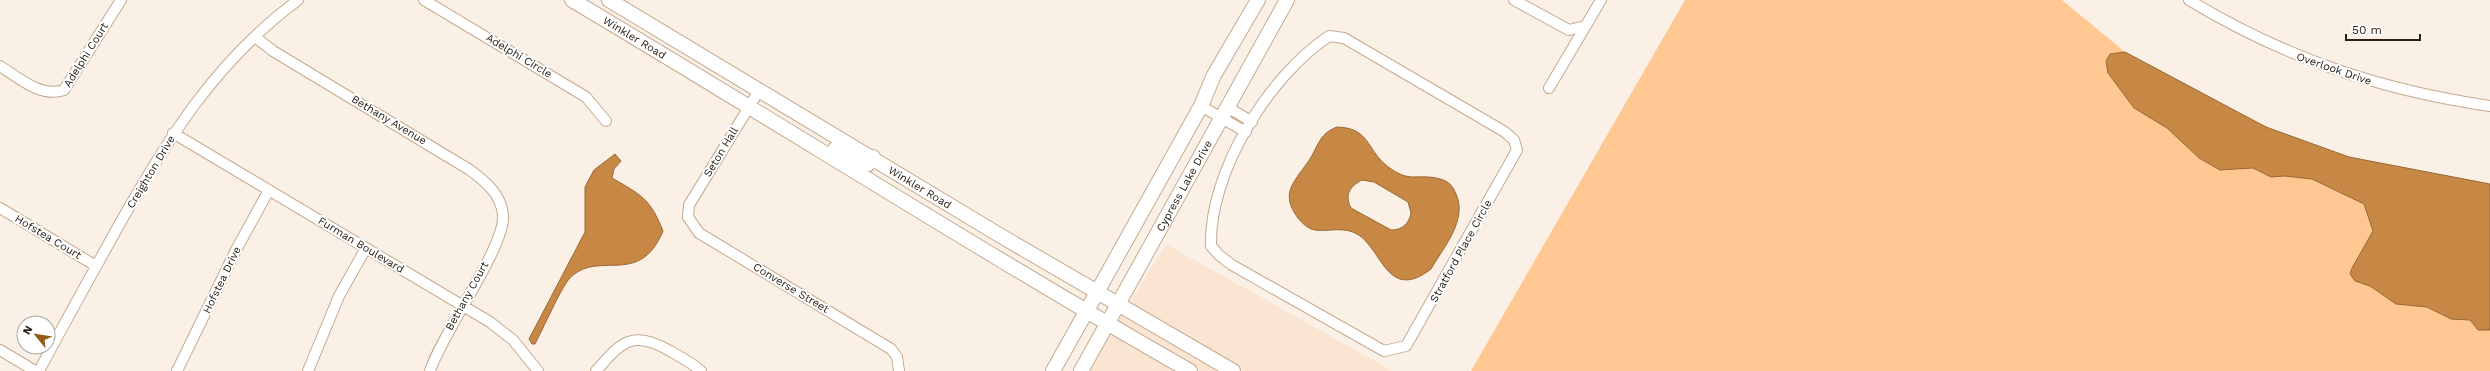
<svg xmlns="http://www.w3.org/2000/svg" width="2490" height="371" viewBox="0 0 2490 371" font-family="'Work Sans',sans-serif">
  <rect width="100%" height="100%" fill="#fbf0e5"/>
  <path fill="#fae5d2" d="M1166,244L1393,371H1242L1129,304Z
    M1123,313L1222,371H1201L1117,323Z
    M1112,332L1179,371H1090Z"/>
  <path fill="#ffc792" d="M1685,0H2062L2125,52L2266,127L2349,157L2490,184V371H1471Z"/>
  <path fill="#c88845" stroke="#996937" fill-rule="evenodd" d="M2125,52L2266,127L2349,157L2490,184V330H2478L2470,320L2451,319L2427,307L2396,304L2370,286L2355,281L2350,274L2352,268L2373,231L2364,204L2312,179L2284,176L2271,177L2253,168L2220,170L2199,158L2167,128L2134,108L2108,73L2106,61L2110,54Z
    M1337,127C1370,128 1366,149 1387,166C1409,183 1414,174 1436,178C1447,180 1452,184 1456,194C1468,220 1443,248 1431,269C1387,303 1382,248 1357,234C1343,226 1329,232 1315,230C1308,229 1302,223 1298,218C1280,194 1293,183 1308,162C1318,148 1318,134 1337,127ZM1362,180L1374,182L1408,202L1411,213C1409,224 1402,230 1391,230L1351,208C1344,195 1350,186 1362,180Z
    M615,154L621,161L614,169L612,178C641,195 650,198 663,231C639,289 598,248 569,279C560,290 543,329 535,344H532L529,339L585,232V187L594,170Z"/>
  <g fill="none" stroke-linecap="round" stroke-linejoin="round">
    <defs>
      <path id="street" d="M424,0L586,97L606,121
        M1514,0L1569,30L1585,26
        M2189,0C2285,58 2380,90 2490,106
        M1329,36L1344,38L1505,132L1514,140L1517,150L1406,346L1384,351L1232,265L1219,255L1211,246C1209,172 1269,76 1329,36Z
        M255,37L273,51L470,170C486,182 501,194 503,215C506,246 442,333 430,371
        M0,66C19,78 41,98 64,90L121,0
        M1549,88L1601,0
        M760,89L689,205L688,217L699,233L891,349L897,357L899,371
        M1201,106L1246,132
        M1229,108L1252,122
        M173,133L490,322L513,340L538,371
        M0,208L96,266
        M0,350L35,371
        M39,371C65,322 92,274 119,225C168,138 216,61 298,0
        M177,371L236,250L269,190
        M308,371L339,296L366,248
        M596,371C621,342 633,329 670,351C681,357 692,363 701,371"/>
      <g id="secondary">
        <path id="s1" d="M572,0C779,123 981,252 1190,371"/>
        <path id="s2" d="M609,0L1001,236L1233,371"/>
        <path d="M835,149L850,157L868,164L873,157"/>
        <path d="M1053,371L1201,106L1214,75L1258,0"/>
        <path id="s3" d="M1081,371L1287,0"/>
      </g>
    </defs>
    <use href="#street" stroke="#c5aa90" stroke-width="12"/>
    <use href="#secondary" stroke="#c5aa90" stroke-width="16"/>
    <use href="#street" stroke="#fff" stroke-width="10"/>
    <use href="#secondary" stroke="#fff" stroke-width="14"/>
  </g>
  <g text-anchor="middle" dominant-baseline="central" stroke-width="4" stroke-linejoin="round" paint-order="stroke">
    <g font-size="11" fill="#2a2016" stroke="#fff">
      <text stroke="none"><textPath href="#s1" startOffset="73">Winkler Road</textPath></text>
      <text transform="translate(86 55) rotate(-58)">Adelphi Court</text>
      <text transform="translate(519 56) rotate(31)">Adelphi Circle</text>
      <text transform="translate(2334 69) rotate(19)">Overlook Drive</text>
      <text transform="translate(389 120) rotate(31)">Bethany Avenue</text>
      <text transform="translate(721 152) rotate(-59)">Seton Hall</text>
      <text transform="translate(151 172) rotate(-59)">Creighton Drive</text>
      <text stroke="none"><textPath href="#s2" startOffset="363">Winkler Road</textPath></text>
      <text stroke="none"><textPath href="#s3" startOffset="212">Cypress Lake Drive</textPath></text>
      <text transform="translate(48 237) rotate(31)">Hofstea Court</text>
      <text transform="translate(361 245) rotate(31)">Furman Boulevard</text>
      <text transform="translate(1461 251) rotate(-61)">Stratford Place Circle</text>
      <text transform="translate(222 280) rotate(-64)">Hofstea Drive</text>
      <text transform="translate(791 288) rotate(31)">Converse Street</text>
      <text transform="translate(467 296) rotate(-61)">Bethany Court</text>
    </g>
  </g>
  <g transform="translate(36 335) rotate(300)"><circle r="19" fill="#ffffff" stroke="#aaa6a2"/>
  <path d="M0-3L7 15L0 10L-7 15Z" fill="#955c19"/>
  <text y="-6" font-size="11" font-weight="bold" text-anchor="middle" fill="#2a2016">N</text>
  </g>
  <path d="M2346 34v6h74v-6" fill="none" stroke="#2a2016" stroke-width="2"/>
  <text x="2352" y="34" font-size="12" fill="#2a2016" stroke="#ffffff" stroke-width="3" paint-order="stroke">50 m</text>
</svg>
